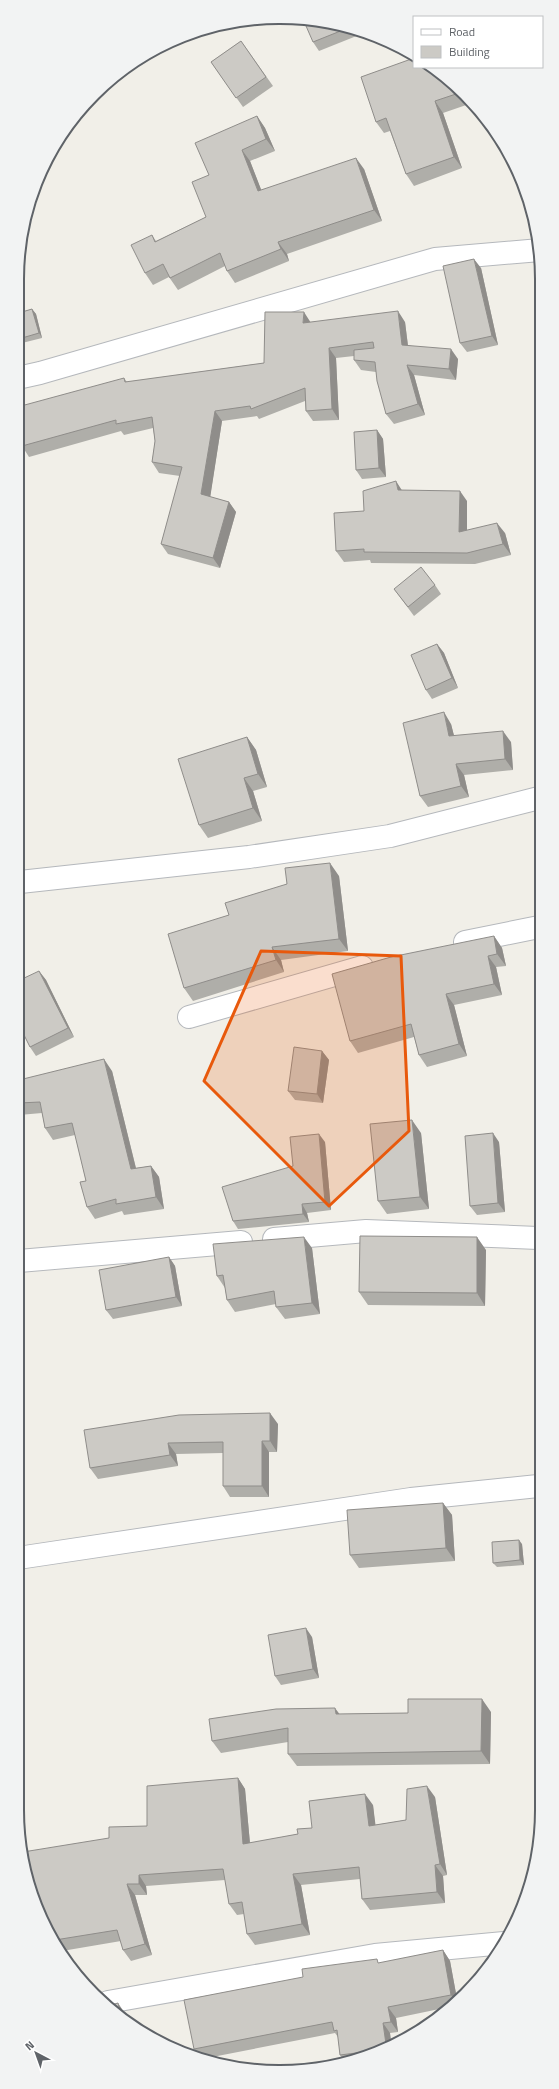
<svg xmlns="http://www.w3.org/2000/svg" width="559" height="2089" viewBox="0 0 559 2089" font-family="'Titillium Web',sans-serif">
  <rect width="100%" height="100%" fill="#f1efe8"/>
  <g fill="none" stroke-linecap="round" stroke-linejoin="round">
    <defs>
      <path id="street" d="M22,377L40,373L435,259L540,250
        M20,882L249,857L390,836L539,798
        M465,942L539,927
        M189,1017L362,967
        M274,1239L366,1231L538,1238
        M19,1261L241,1242
        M18,1558L411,1499L538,1486
        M108,2002L375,1955L504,1943"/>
    </defs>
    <use href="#street" stroke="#b5b8bc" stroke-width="24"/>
    <use href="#street" stroke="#fff" stroke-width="22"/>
  </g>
  <path fill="#afaea9" d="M330,22L364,33L319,51L313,42Z
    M241,41L273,86L243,107L211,62Z
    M428,67L465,94L472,103L443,113L462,168L414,186L406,174L390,131L384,133L376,122Z
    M257,116L265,128L275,151L250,161L261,190L364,169L382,221L287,254L289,261L235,283L227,271L225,266L178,290L169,277L153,285L145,273L152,235L156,241L206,217L209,175Z
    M481,268L498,345L467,352L460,343Z
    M32,309L36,314L42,338L22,343V312Z
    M310,322H405L408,345L458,359L456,380L414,375L425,415L394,424L386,414L376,372L361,370L354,360V356L336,358L339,420L313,421L306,411L305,401L259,419L257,416L222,421L210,497L229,502L236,512L220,568L168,554L161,544L180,476L159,473L152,462L155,441L153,428L124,435L121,431L29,457L22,446L124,378L127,382L264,363Z
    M377,430L383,439L386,477L362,479L356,470Z
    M402,490L467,501V530L505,533L511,555L475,564L371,563L370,560L344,562L336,551L364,511Z
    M435,585L441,594L414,616L394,589Z
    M437,644L444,653L458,688L432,699L426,690Z
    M451,724L454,736L511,742L513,770L464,775L469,797L428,807L420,796Z
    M247,737L256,750L267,787L253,791L262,821L208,838L199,825Z
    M339,876L348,951L281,960L284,972L193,1001L184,988L229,915Z
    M494,936L502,948L506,966L496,967L502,995L454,1005L467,1056L427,1067L419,1055L414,1037L358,1053L350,1041Z
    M39,971L46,980L74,1037L36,1056L30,1047Z
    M322,1051L329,1060L323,1103L295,1100L288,1091Z
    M112,1071L136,1168L151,1166L159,1177L164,1209L124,1215L122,1211L95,1219L87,1207L86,1181L75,1135L53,1140L45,1128L42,1113L19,1115V1080Z
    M421,1133L429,1209L387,1214L378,1201Z
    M325,1142L331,1210L307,1213L309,1222L238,1229L233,1221L293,1166Z
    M499,1142L505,1212L477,1215L470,1206Z
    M312,1248L320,1314L285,1319L276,1307V1304L235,1312L227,1300L225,1288L217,1276Z
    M486,1250L485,1306L368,1305L359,1292Z
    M169,1257L175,1266L182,1306L113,1319L106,1310Z
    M179,1415L278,1424L277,1452H269V1497H230L223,1486V1453L176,1454L178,1466L98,1479L90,1468Z
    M443,1503L452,1515L455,1561L359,1568L350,1555Z
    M522,1544L524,1565L497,1567L493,1563Z
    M312,1637L319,1678L281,1685L275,1676Z
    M491,1712L490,1764L297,1766L288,1754V1742L221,1753L212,1741L340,1714Z
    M238,1778L245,1789L250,1843L298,1834L312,1828L373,1805L375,1825L406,1820L435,1797L447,1875L443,1876L445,1903L370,1910L362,1899L360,1879L301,1885L310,1935L255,1945L247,1934L244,1914L237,1915L229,1904L225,1880L146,1886L147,1895H135L152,1955L131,1961L123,1950L121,1941L62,1951L37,1910L109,1838L147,1826Z
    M443,1950L450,1961L457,1999L449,2007L396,2018L398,2032L390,2033L391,2042L348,2063H346L340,2055L338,2037L335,2033L202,2059H201L194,2049L380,1963Z"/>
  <path fill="#8f8d8a" d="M435,101L443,113L462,168L454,157Z
    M257,116L265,128L275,151L266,139Z
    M242,150L250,161L266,202L258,191Z
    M356,158L364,169L382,221L374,210Z
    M278,242L287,254L289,261L281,249Z
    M474,259L481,268L498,345L492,336Z
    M32,309L36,314L42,338L39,333Z
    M398,311L405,322L409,355L402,345Z
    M304,312L311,323H303Z
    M329,348L336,358L339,420L332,409Z
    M451,349L458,359L456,380L449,369Z
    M407,365L414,375L425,415L418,404Z
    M215,411L222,421L209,505L201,494Z
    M377,430L383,439L386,477L379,468Z
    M396,481L403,492L398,490Z
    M460,491L467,501V543L459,532Z
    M229,502L236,512L220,568L213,558Z
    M497,523L505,533L511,555L503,544Z
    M437,644L444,653L458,688L452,678Z
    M444,712L451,724L457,747L449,736Z
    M503,731L511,742L513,770L505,759Z
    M247,737L256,750L267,787L258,774Z
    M456,764L464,775L469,797L461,786Z
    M244,778L253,791L262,821L253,808Z
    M330,863L339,876L348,951L339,939Z
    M494,936L502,948L506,966L497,954Z
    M272,947L281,960L284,972L276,960Z
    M488,956L496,967L502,995L494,984Z
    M39,971L46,980L74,1037L68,1028Z
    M446,994L454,1005L467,1056L459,1044Z
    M322,1051L329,1060L323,1103L317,1094Z
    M104,1059L112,1071L139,1181L131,1169Z
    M412,1120L421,1133L429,1209L420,1197Z
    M493,1133L499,1142L505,1212L498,1203Z
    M319,1134L325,1142L331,1210L325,1202Z
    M151,1166L159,1177L164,1209L156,1197Z
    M302,1204L307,1213L309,1222L303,1214Z
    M304,1237L312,1248L320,1314L312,1303Z
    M477,1237L486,1250L485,1306L477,1293Z
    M169,1257L175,1266L182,1306L176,1297Z
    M270,1413L278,1424L277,1452L270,1441Z
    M262,1441L269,1452V1497L262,1486Z
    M168,1443L176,1454L178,1466L170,1455Z
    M443,1503L452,1515L455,1561L446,1548Z
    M519,1540L522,1544L524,1565L520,1560Z
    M306,1628L312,1637L319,1678L313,1669Z
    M482,1699L491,1712L490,1764L481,1751Z
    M335,1708L344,1720L336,1714Z
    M238,1778L245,1789L251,1855L243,1844Z
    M427,1786L435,1797L447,1875L440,1864Z
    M365,1794L373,1805L377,1837L369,1826Z
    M435,1865L443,1876L445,1903L437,1892Z
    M293,1874L301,1885L310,1935L302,1924Z
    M139,1875L146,1886L147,1895L139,1884Z
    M127,1884L135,1895L152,1955L145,1944Z
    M443,1950L450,1961L457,1999L455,2001L451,1995Z
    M118,2003L124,2012L125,2016L120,2012Z
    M388,2007L396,2018L398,2032L391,2022Z
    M383,2023L390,2033L391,2042L386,2044Z"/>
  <path fill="#cccac5" stroke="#8f8d8a" d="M303,19L330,22L348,28L313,42Z
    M241,41L266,77L236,98L211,62Z
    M414,58V67H428L462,92L435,101L454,157L406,174L386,118L376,122L361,77Z
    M257,116L266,139L242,150L258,191L356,158L374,210L278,242L281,249L227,271L220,253L170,278L163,264L145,273L131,245L152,235L155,242L206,217L192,182L209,175L195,143Z
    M474,259L492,336L460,343L443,266Z
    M32,309L39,333L22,338V312Z
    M398,311L402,345L451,349L449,369L407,365L418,404L386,414L377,381L375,362L354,360V350L374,348L373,342L329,348L332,409L306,411L305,388L251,409L250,406L215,411L201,494L229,502L213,558L161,544L182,467L152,462L155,441L152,417L116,424V420L22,446L21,406L124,378L125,382L264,363L265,312H304L303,323Z
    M377,430L379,468L356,470L354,432Z
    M396,481L398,490L460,491L459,532L497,523L503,544L467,553L364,552V549L336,551L334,513L364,511L363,491Z
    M421,567L435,585L408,607L394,589Z
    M437,644L452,678L426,690L411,655Z
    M444,712L449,736L503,731L505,759L456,764L461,786L420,796L403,723Z
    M247,737L258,774L244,778L253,808L199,825L178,759Z
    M330,863L339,939L272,947L276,960L184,988L168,934L229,915L225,903L287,884L285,868Z
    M494,936L497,954L488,956L494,984L446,994L459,1044L419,1055L411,1024L350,1041L332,974L391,957Z
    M39,971L68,1028L30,1047L19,1025L20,980Z
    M294,1047L322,1051L317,1094L288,1091Z
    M104,1059L131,1169L151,1166L156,1197L116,1204V1199L87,1207L80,1182L86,1181L72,1123L45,1128L40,1102L19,1103V1080Z
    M412,1120L420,1197L378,1201L370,1124Z
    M493,1133L498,1203L470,1206L465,1136Z
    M319,1134L325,1202L302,1204L303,1214L233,1221L222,1187L293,1166L290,1137Z
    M360,1236L477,1237V1293L359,1292Z
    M304,1237L312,1303L276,1307L274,1291L227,1300L223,1275L217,1276L213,1244Z
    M169,1257L176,1297L106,1310L99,1270Z
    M270,1413V1441H262V1486H223V1442L168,1443L170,1455L90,1468L84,1430L179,1415Z
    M443,1503L446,1548L350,1555L347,1510Z
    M519,1540L520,1560L493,1563L492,1542Z
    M306,1628L313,1669L275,1676L268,1635Z
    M408,1699H482L481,1751L288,1754V1728L212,1741L209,1719L276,1709L335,1708L336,1714L408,1713Z
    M238,1778L243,1844L298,1834L297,1829L312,1828L309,1801L365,1794L369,1826L406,1820L407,1789L427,1786L440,1864L435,1865L437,1892L362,1899L359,1867L293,1874L302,1924L247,1934L242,1902L229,1904L223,1869L139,1875V1884H127L145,1944L123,1950L117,1930L55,1940L37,1910L27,1878L23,1852L109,1838V1827L147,1826V1786Z
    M443,1950L451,1995L388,2007L391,2022L383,2023L386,2044L372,2051L340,2055L337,2030L334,2031L332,2022L194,2049L184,2000L303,1977L302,1969L377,1959L378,1963Z
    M118,2003L120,2012L111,2005Z"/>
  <path fill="#e8590c" fill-opacity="0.2" stroke="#e8590c" stroke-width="3" stroke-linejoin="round" d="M261,951L401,956L409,1131L329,1206L204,1081Z"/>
  <path d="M0 0H559V2089H0ZM279 24H280A255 255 0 0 1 535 279V1810A255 255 0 0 1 280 2065H279A255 255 0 0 1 24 1810V279A255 255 0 0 1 279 24Z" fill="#f2f3f3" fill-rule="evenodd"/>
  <path fill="none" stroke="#5f6368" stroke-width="2" d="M279 24H280A255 255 0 0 1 535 279V1810A255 255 0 0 1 280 2065H279A255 255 0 0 1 24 1810V279A255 255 0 0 1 279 24Z"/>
  <rect x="413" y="16" width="130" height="52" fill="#ffffff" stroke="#bfc1c3"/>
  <rect x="421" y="29" width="20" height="6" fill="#ffffff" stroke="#bfc1c3"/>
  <text x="449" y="36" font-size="12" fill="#5f6368">Road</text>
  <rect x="421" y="46" width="20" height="12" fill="#cccac5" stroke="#bfc1c3"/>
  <text x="449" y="56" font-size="12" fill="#5f6368">Building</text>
  <g transform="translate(36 2053) rotate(319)" stroke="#ffffff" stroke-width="3" paint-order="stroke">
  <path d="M0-3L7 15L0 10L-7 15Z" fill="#5f6368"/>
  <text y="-6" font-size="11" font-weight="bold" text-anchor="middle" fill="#5f6368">N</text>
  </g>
</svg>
